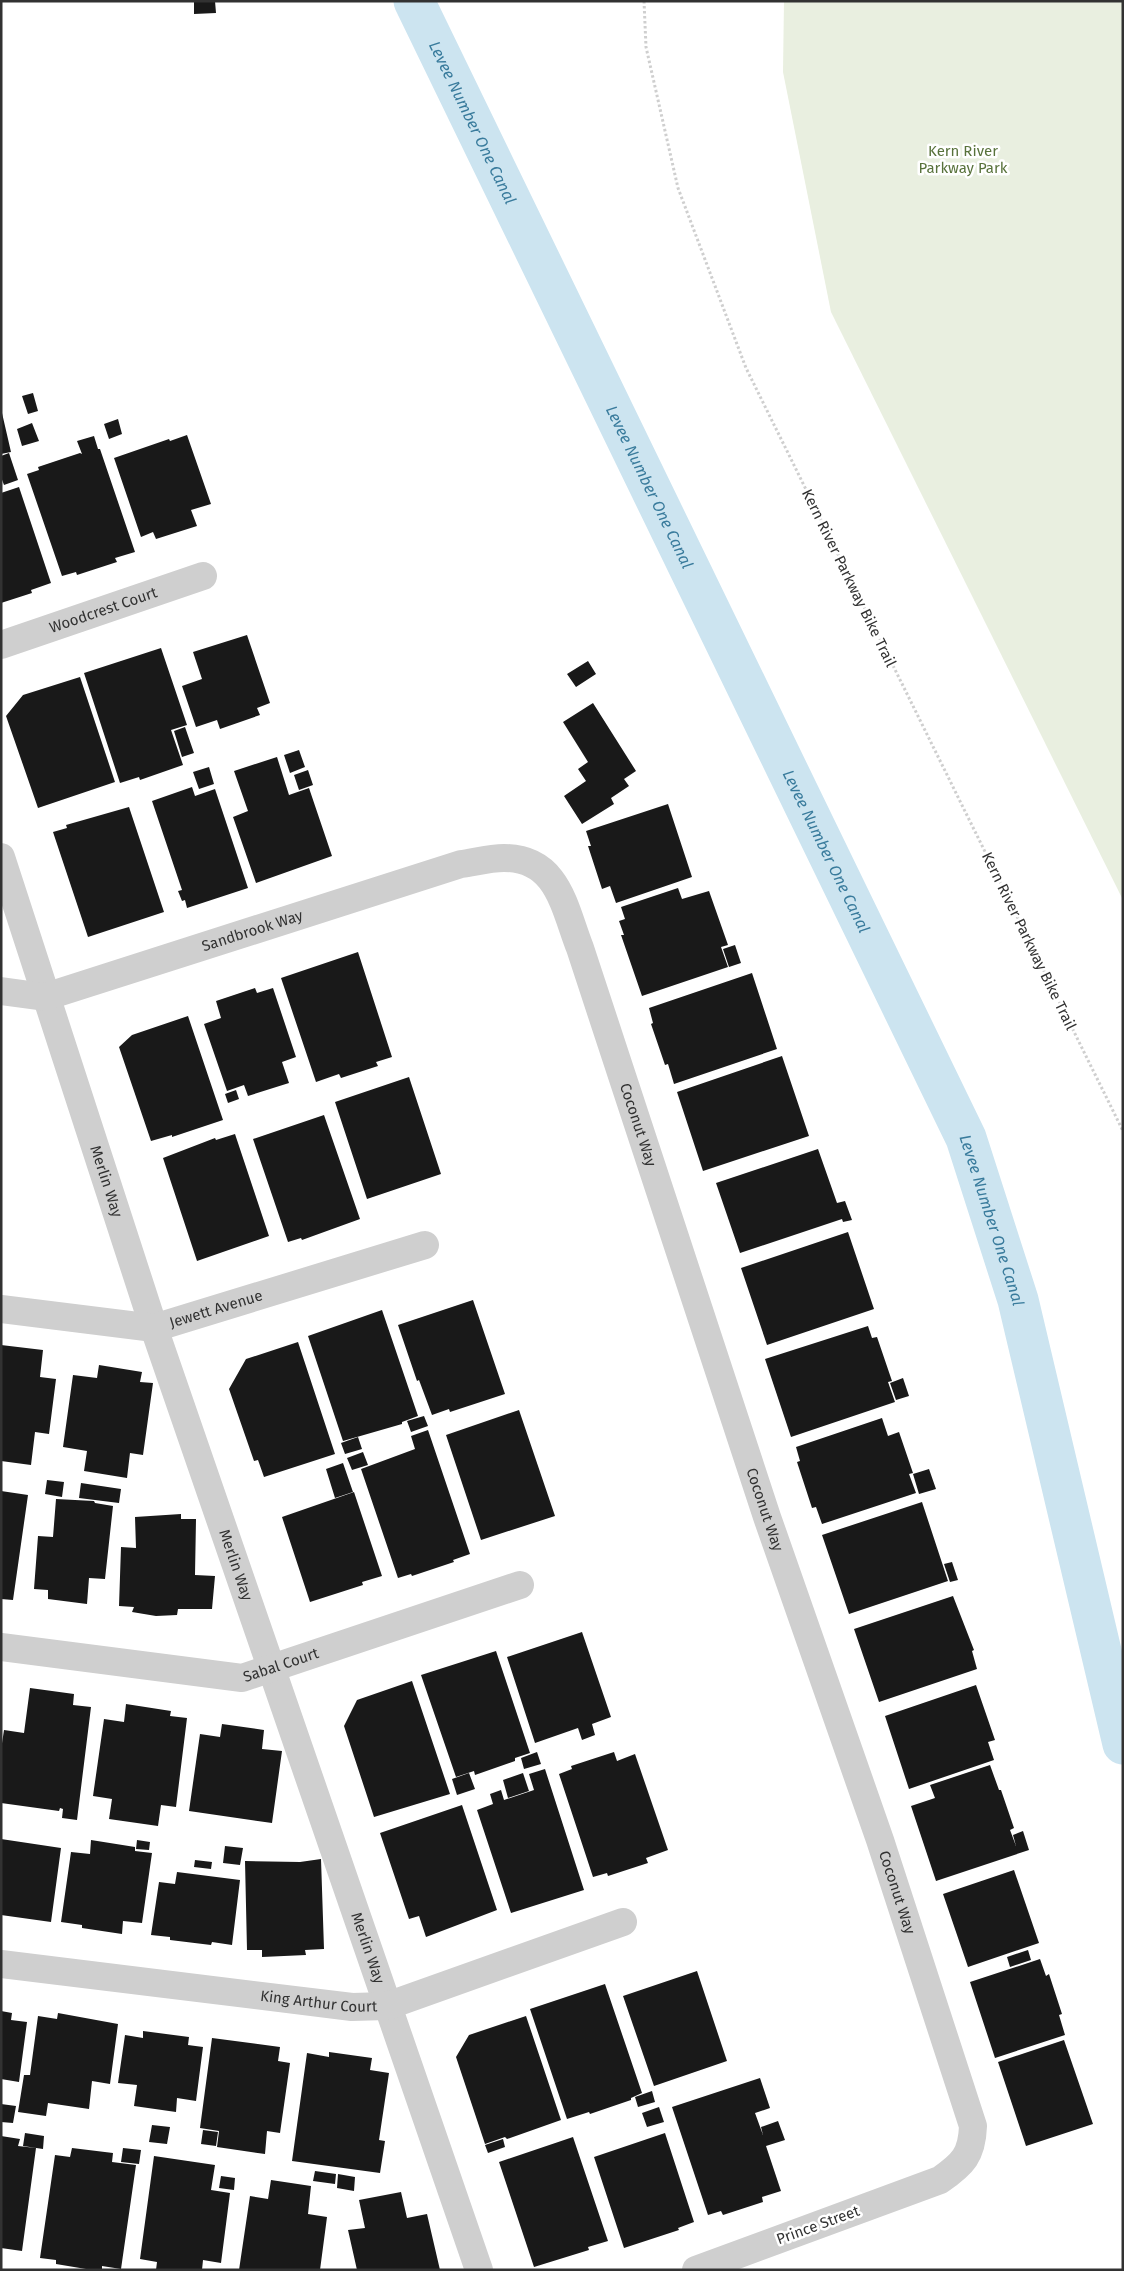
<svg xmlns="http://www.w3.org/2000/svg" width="1124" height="2271" viewBox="0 0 1124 2271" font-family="'Fira Sans',sans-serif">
  <rect width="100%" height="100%" fill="#fff"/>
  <path fill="#e9efe0" d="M784,1H1123V900L831,312L783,72Z"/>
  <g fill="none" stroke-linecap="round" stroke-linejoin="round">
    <path stroke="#cce4f0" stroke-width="41" id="s1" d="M414,1L966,1138L1018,1300L1123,1744"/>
  </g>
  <path fill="#191919" d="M194,1H215L216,13L194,14Z
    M33,393L38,411L28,414L22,396Z
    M2,413L11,452L1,454V413Z
    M118,419L122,434L109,439L104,424Z
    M32,423L39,441L22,446L17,429Z
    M187,435L211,504L191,510L197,526L156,539L153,532L141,537L114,458L169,439L170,441Z
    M94,436L98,449H100L135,552L115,558L117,562L77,575L76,572L62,576L27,474L39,470L38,467L80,453L82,454L77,441Z
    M9,453L18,480L4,485L1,477V456Z
    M19,487L51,583L31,590L32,593L1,603V493Z
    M247,635L270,703L257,708L260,715L220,729L217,720L196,727L182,686L202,679L193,652Z
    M161,648L187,725L171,730L183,765L140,780L139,777L120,783L84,673Z
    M588,661L596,674L576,687L567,674Z
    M80,677L115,782L38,808L6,716L23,695Z
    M593,703L636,771L624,779L629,786L611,798L614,804L582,824L564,796L586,781L578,769L588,762L563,722Z
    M185,727L194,753L182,757L174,731Z
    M299,750L305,767L290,773L284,755Z
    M277,757L289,795L309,788L332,856L256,883L233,817L248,811L234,771Z
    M209,767L214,784L199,789L193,772Z
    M308,770L313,785L299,790L294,775Z
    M192,787L195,796L215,789L248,888L187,908L185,900L182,901L178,891L182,890L152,801Z
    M668,804L692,877L616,903L610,886L602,889L588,846H591L586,831Z
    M129,807L164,912L88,937L53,832L67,828L66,825Z
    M678,888L682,899L709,891L728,945L721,947L728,967L642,996L621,935H624L619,921L625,919L621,907Z
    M735,945L741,963L729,967L723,949Z
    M358,952L392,1057L376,1062L378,1066L341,1078L339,1074L316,1082L281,978Z
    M752,973L777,1049L674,1084L668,1064L665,1065L651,1024L653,1023L649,1008Z
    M255,988L257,993L273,988L296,1057L282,1062L289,1083L248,1096L244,1085L227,1091L204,1024L221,1018L216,1001Z
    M188,1016L223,1120L172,1137V1135L151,1141L119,1047L132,1035Z
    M782,1056L809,1136L703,1171L677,1092Z
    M409,1077L441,1174L367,1199L335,1102Z
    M236,1090L239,1099L228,1103L225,1094Z
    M324,1115L360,1219L302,1240L301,1238L288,1242L253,1139Z
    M235,1134L269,1236L197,1261L163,1158L215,1138L216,1140Z
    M818,1149L837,1203L845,1201L852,1220L843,1222L842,1219L740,1253L716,1183Z
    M848,1232L874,1309L767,1345L741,1268Z
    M473,1300L505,1394L450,1412L449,1409L432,1415L419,1380L417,1381L398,1325Z
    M382,1310L418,1416L402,1422V1424L343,1441L308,1336Z
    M868,1326L872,1338L877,1337L892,1381L888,1382L895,1402L791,1437L765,1359Z
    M298,1342L335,1454L264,1477L258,1460L254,1461L229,1389L246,1359Z
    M1,1345L43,1350L40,1377L56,1379L49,1434L35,1432L31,1465L1,1461Z
    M99,1365L142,1372L140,1382L153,1383L143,1455L130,1453L127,1478L84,1471L87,1451L63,1447L73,1375L97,1378Z
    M903,1378L909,1396L896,1400L890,1383Z
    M519,1410L555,1516L481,1540L446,1435Z
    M424,1416L428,1426L411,1432L407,1421Z
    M882,1418L888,1436L899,1432L913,1473L909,1474L916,1493L822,1524L816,1507L812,1508L797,1462L800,1461L796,1447Z
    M428,1430L470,1554L453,1560L454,1562L412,1576L411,1574L398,1578L361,1469L415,1449L411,1436Z
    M358,1437L362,1449L345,1454L341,1443Z
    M363,1452L368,1465L352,1470L347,1458Z
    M343,1463L353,1492L335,1498L326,1469Z
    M929,1469L936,1489L919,1494L913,1474Z
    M47,1480L64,1482L62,1497L45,1494Z
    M81,1483L121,1489L119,1503L79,1498Z
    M1,1491L28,1495L13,1600L1,1599Z
    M354,1492L382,1576L362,1582L363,1585L310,1602L282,1517Z
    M56,1499L94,1501L95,1503L113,1506L105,1579L89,1578L87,1604L48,1599V1590L34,1589L38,1536L53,1537Z
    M922,1502L948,1581L849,1614L822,1535Z
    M181,1514V1519H196L195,1575L215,1576L212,1609H178L177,1615L156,1616L132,1612L134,1607L119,1606L121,1547L136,1548L135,1517Z
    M952,1562L958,1580L950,1582L944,1564Z
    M953,1596L974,1650L972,1651L977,1669L879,1702L854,1629Z
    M582,1632L611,1717L592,1724L595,1735L582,1740L578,1728L535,1743L507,1657Z
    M496,1651L530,1753L515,1758V1761L475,1775L474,1771L456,1777L421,1675Z
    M412,1681L450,1794L374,1817L344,1726L357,1700Z
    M976,1685L995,1740L988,1742L994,1760L909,1789L885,1716Z
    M30,1688L74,1694L73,1705L91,1707L77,1820L62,1818L63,1809L60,1808L59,1811L1,1803V1750L4,1730L24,1733Z
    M126,1704L171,1711L170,1716L187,1718L176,1807L161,1805L158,1826L109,1819L112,1799L93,1796L104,1719L124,1722Z
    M222,1724L264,1730L262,1749L282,1751L272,1823L189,1811L200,1734L220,1737Z
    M537,1752L541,1764L524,1769L521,1758Z
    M614,1752L617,1761L635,1754L668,1850L646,1858L648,1863L608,1876L607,1873L593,1877L559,1774L572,1769L571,1766Z
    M990,1765L999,1790H1001L1014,1828L1010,1830L1016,1846L1013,1835L1023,1831L1029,1850L936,1881L911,1806L935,1798L930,1785Z
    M545,1769L584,1890L511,1913L477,1810L493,1804L490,1794L501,1790L504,1800L534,1790L529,1774Z
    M469,1773L475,1789L457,1795L452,1779Z
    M523,1773L529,1791L508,1798L503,1780Z
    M462,1805L497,1910L426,1937L419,1916L409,1919L380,1833Z
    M1,1839L61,1848L51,1922L1,1915Z
    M91,1840L135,1847V1851L152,1853L142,1923L123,1921L122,1934L82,1928V1925L61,1922L71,1852L90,1854Z
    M137,1840L150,1842L149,1850L136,1849Z
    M225,1846L243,1848L240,1865L223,1863Z
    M321,1859L324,1949L305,1950L306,1955L262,1957V1950H247L245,1861L300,1862Z
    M195,1860L212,1862L211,1869L194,1867Z
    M1014,1870L1039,1943L968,1967L943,1894Z
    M177,1872L240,1880L232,1945L212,1942L211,1945L170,1940V1937L151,1935L159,1882L175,1884Z
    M1028,1950L1031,1960L1010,1967L1007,1957Z
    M1040,1959L1046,1976L1049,1974L1062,2014L1059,2015L1065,2035L995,2058L970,1982Z
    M697,1971L727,2061L654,2086L623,1996Z
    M605,1984L642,2093L631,2098V2100L590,2114L589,2112L567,2119L530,2009Z
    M1,2011L12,2013L11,2020L27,2022L19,2082L1,2079Z
    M58,2013L118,2024L110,2084L92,2081L89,2109L48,2103L46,2116L18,2112L24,2075H30L38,2016L57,2019Z
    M526,2016L561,2120L507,2139L505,2137L485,2144L456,2057L469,2035Z
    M143,2031L189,2037L188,2045L203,2047L196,2101L177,2098L176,2112L134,2106L137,2085L118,2083L125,2035L143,2038Z
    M212,2038L280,2047L278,2061L290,2063L280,2133L267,2131L265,2154L217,2147L219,2131L200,2128Z
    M1064,2040L1093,2124L1026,2146L998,2062Z
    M329,2052L372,2058L370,2070L389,2073L379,2140L385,2141L380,2173L292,2161L307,2053L329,2057Z
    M760,2078L770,2108L755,2113L763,2135L761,2127L778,2121L785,2140L766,2146L781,2191L762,2197L763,2202L723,2215L721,2211L708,2215L672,2107Z
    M652,2091L655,2102L638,2107L635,2097Z
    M1,2104L16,2106L13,2123L1,2122Z
    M659,2107L664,2122L647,2127L642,2113Z
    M152,2125L170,2127L167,2144L149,2142Z
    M203,2130L218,2132L216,2146L201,2144Z
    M25,2133L44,2136L43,2149L23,2146Z
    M665,2133L694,2222L678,2228L679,2230L624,2248L594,2157Z
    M1,2136L20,2139L18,2146L36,2148L22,2251L1,2248Z
    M573,2137L608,2241L588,2247L589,2250L534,2267L499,2162Z
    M503,2139L505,2147L488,2153L485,2145Z
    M72,2148L113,2153L112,2162L136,2165L121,2269L102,2266V2270H92L56,2264V2260L40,2258L55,2155L70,2157Z
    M123,2148L141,2150L139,2164L121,2162Z
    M154,2156L215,2165L211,2190L230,2193L221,2263L203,2260L202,2270H156L157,2262L140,2259Z
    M315,2171L336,2174L335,2184L313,2181Z
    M338,2174L355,2177L354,2191L337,2188Z
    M221,2176L235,2178L234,2190L219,2188Z
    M271,2180L311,2186L308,2214L327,2217L320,2270H239L250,2196L268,2199Z
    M401,2192L407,2218L427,2214L440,2270H357L348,2230L365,2228L359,2200Z"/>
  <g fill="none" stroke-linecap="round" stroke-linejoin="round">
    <path stroke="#cfcfcf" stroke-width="3" stroke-dasharray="2.5 2.5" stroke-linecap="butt" d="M644,1L646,47L678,188L746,368L1123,1131"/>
    <g stroke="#cfcfcf" stroke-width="28">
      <path id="s2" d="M1,645L203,576"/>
      <path id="s3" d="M1,857L154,1328L479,2270"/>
      <path id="s4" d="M1,991L45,997L461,864C475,862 490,858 504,858C558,858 564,907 580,948L767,1517L880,1840L973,2126C972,2155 963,2164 940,2180L696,2270"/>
      <path id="s5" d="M1,1309L154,1328L425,1245"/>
      <path id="s6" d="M1,1647L242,1678L520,1585"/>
      <path id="s7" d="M1,1964L352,2007L387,2006L623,1922"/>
    </g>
  </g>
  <g text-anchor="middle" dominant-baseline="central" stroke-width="5" stroke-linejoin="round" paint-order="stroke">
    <g font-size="15" fill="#58723b" stroke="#fff">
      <text x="963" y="151">Kern River<tspan x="963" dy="17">Parkway Park</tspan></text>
    </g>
    <g font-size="15" fill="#323232" stroke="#fff">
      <text transform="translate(849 578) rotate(64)">Kern River Parkway Bike Trail</text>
      <text stroke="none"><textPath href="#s2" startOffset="108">Woodcrest Court</textPath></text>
      <text stroke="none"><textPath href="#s4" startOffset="262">Sandbrook Way</textPath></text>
      <text transform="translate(1029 941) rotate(64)">Kern River Parkway Bike Trail</text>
      <text stroke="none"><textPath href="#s4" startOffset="839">Coconut Way</textPath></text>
      <text stroke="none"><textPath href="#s3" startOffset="341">Merlin Way</textPath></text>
      <text stroke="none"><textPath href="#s5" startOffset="219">Jewett Avenue</textPath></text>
      <text stroke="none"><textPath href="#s4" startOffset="1244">Coconut Way</textPath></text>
      <text stroke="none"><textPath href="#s3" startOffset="746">Merlin Way</textPath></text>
      <text stroke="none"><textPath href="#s6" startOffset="284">Sabal Court</textPath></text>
      <text stroke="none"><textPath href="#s4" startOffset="1649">Coconut Way</textPath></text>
      <text stroke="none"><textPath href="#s3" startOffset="1151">Merlin Way</textPath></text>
      <text stroke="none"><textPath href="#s7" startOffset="320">King Arthur Court</textPath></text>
      <text transform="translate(818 2225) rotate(-20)">Prince Street</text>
    </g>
    <g font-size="16" font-style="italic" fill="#397b9c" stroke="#fff">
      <text stroke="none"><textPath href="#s1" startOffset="135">Levee Number One Canal</textPath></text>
      <text stroke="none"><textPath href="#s1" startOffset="540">Levee Number One Canal</textPath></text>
      <text stroke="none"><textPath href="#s1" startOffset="945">Levee Number One Canal</textPath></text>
      <text stroke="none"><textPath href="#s1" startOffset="1350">Levee Number One Canal</textPath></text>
    </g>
  </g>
  <rect width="1124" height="2271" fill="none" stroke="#323232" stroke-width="5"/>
</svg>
